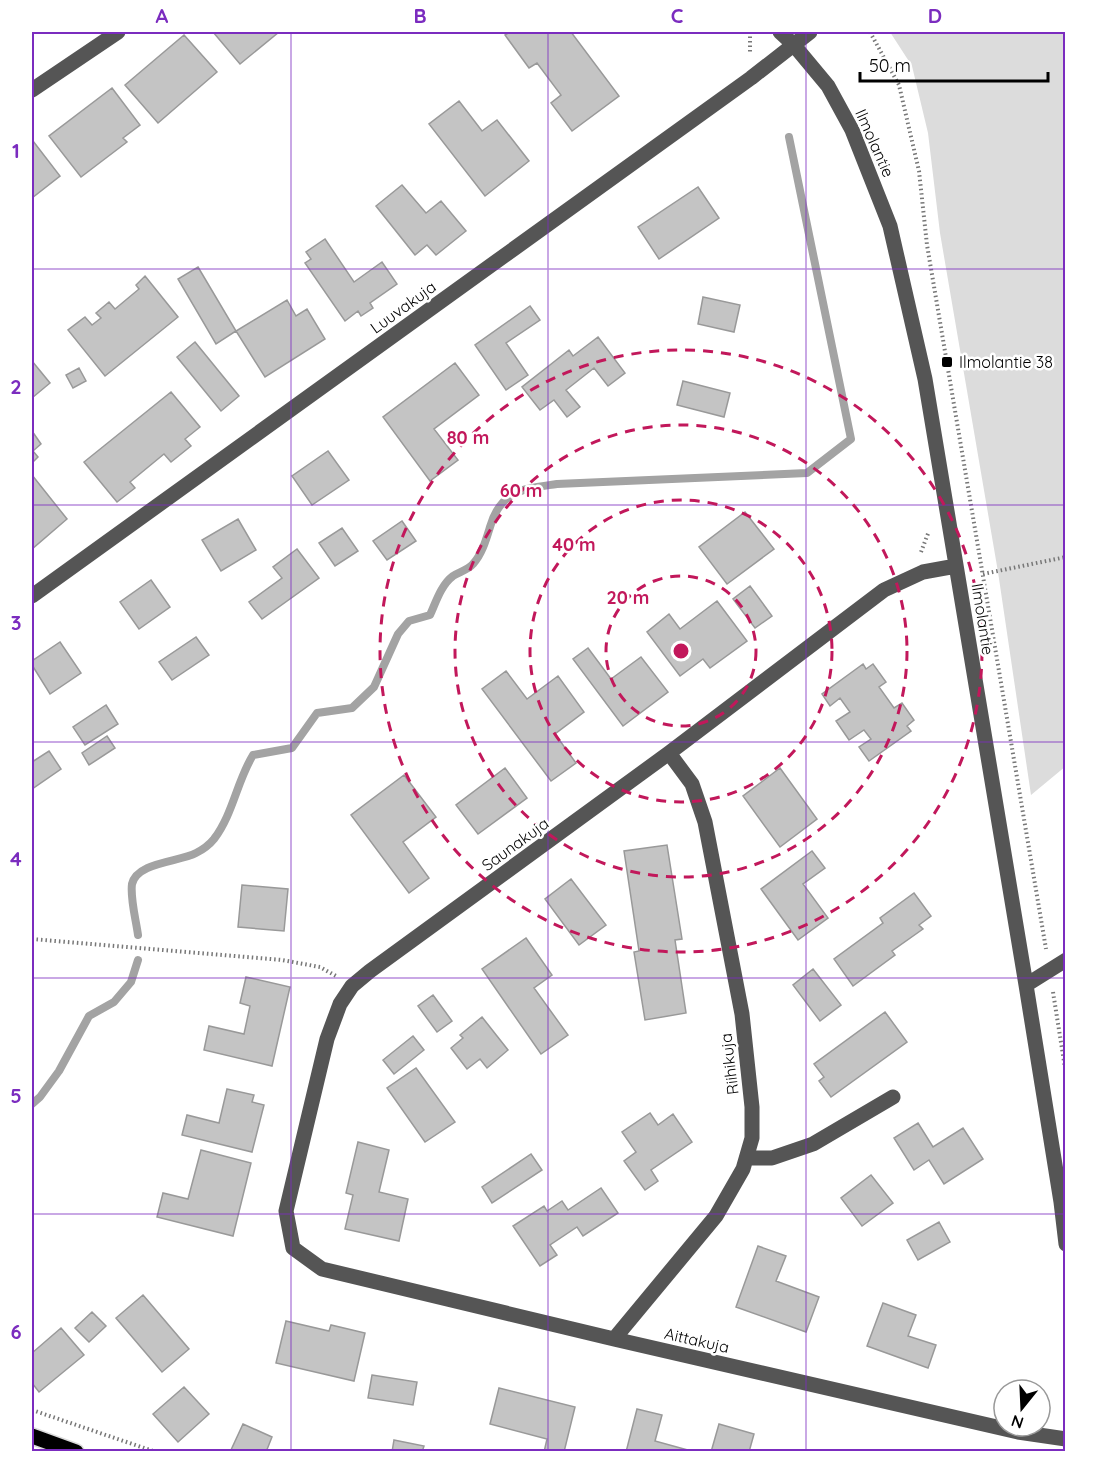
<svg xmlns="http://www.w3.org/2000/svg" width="1097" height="1483" viewBox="0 0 1097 1483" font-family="Quicksand,sans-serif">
  <rect width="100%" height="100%" fill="#fff"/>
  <path fill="#dcdcdc" d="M890,32H1065L1066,766L1031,795L998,572L940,233L928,133L912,66Z"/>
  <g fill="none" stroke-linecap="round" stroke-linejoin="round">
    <path stroke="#a3a3a3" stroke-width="8" d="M138,935C136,920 130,898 132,884C137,862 179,862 196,853C202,850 210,844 214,839C233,814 237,781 253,755L292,748L317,713L352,708L374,687L398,634L409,621L430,615C436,602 441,585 453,576C459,572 468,570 473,564C482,554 486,540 490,527C501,489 524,489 557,484L807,473L851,439L789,137
      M32,1104L40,1097L59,1071L89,1016L114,1002L131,982L138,960"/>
  </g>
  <path fill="#c4c4c4" stroke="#999" stroke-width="1.5" d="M213,32H279L240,64Z
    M510,32H571L619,96L572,131L551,103L561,95L537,63L529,68L505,35Z
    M184,35L217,72L158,123L125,85Z
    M112,88L140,125L123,138L127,142L81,177L49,136Z
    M459,101L482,131L497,120L529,161L485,196L429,124Z
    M33,141L60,176L32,198V142Z
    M402,185L426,213L441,201L466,231L436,255L427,245L415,255L376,206Z
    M698,187L719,218L659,259L638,227Z
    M325,239L354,282L382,262L397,284L370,303L373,308L361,316L358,311L345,321L305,263L311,259L306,252Z
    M198,267L236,331L216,344L178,279Z
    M145,276L178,317L105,376L68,330L85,317L92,325L101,318L96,313L109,302L115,309L139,289L136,285Z
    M703,297L740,305L734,332L698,324Z
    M287,300L296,316L307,309L325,339L265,377L236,331Z
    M530,306L540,320L506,343L528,375L506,390L475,345Z
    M598,337L625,373L608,386L594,368L566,390L580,407L567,417L554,400L540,410L522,387L569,350L573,356Z
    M195,342L239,396L221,411L177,357Z
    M32,361L50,383L32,398Z
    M455,363L479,395L434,429L458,460L430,481L383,417Z
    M79,368L86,381L73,388L66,375Z
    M683,381L730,393L724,417L677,405Z
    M171,392L200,427L185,439L191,446L171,462L164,454L130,482L135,488L117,502L84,462Z
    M32,431L41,444L33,451L38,457L32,463Z
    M328,451L349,480L312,505L292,476Z
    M32,475L67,519L32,549Z
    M745,512L774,549L727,584L699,547Z
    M238,519L256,550L221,571L202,540Z
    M402,521L416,541L387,560L373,541Z
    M342,528L358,551L335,566L319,543Z
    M297,549L319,578L262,619L249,602L282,578L273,567Z
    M151,580L170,607L139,629L120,602Z
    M750,586L772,616L755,628L733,599Z
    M717,601L747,641L710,668L703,659L680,676L647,632L669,614L680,629Z
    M196,637L209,655L172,680L159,662Z
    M60,642L81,673L50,694L32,665V661Z
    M588,648L611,679L641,657L668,692L623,726L573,659Z
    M863,664L866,669L873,664L886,682L879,687L894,708L902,703L914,720L907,726L911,731L869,761L859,747L871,739L864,730L849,740L836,721L850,712L840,698L830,706L822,694Z
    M506,671L527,699L558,676L584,712L555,734L576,763L551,781L482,689Z
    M106,705L118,724L85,745L73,727Z
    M107,736L115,748L89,765L82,753Z
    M49,751L61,769L32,789V762Z
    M505,768L527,798L478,834L456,805Z
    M780,768L817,819L780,847L743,796Z
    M404,775L436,817L403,842L429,878L409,893L351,815Z
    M667,845L682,939L675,940L686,1013L645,1020L634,952L639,951L624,851Z
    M812,851L825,868L803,884L828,918L798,940L761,889Z
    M571,879L606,925L579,945L545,899Z
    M242,885L288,889L284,931L238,927Z
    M914,893L931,916L919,925L923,929L892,951L895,955L853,986L834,959L883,923L880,918Z
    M526,938L552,975L534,988L568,1035L541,1054L482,969Z
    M813,969L841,1005L820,1021L793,985Z
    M246,977L290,987L272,1066L204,1050L209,1026L244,1034L250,1006L240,1003Z
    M433,995L452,1021L437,1032L418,1006Z
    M885,1012L907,1042L831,1097L819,1081L824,1077L814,1064Z
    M482,1017L508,1050L487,1068L480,1059L467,1069L451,1048L463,1038L460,1035Z
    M413,1036L424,1050L394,1074L383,1060Z
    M416,1068L455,1122L425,1142L387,1088Z
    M227,1089L254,1095L252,1102L264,1105L252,1152L182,1135L187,1115L219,1123Z
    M650,1113L658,1125L673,1114L692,1142L651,1170L658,1181L645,1190L624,1161L636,1152L622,1132Z
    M918,1123L933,1147L963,1128L983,1159L944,1184L929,1160L914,1170L894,1138Z
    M358,1142L389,1150L379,1192L408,1199L399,1241L345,1229L353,1195L346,1193Z
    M201,1150L251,1163L233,1236L157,1217L163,1193L188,1199Z
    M531,1154L542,1170L492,1203L482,1187Z
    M871,1175L893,1203L862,1226L841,1198Z
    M601,1188L618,1213L583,1236L577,1227L550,1245L557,1255L540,1266L513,1226L544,1206L547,1211L562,1201L568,1210Z
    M939,1222L950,1242L918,1260L907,1240Z
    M758,1246L786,1256L776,1281L819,1297L806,1332L736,1307Z
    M143,1295L189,1349L162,1372L116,1318Z
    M883,1303L916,1315L908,1336L936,1345L928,1368L867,1346Z
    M92,1312L106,1326L89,1342L75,1328Z
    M286,1321L329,1331L331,1325L365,1333L354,1381L276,1363Z
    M61,1328L84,1355L39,1392L32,1383V1353Z
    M372,1375L417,1382L413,1405L368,1398Z
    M184,1387L209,1414L178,1442L153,1414Z
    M499,1388L575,1407L564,1452H544L547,1439L490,1424Z
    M637,1409L662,1415L655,1441L695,1452H626Z
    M243,1424L272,1437L266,1452H234L231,1450Z
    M719,1424L754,1434L749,1452H711Z
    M394,1440L424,1446L422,1452H392Z"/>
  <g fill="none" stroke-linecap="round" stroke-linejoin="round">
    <defs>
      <path id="major" d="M32,1436L76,1452"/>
    </defs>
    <use href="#major" stroke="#dbdbdb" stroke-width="18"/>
    <path stroke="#777" stroke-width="4" stroke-dasharray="1.5 3" stroke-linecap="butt" d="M750,32V53
      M870,32L899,85L919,171L927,245L1046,949
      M921,552L929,531
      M983,574L1066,557
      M32,939L282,960L320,967L336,976
      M1053,992L1066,1074
      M32,1410L156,1452"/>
    <path stroke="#555" stroke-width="15" d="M780,32L793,44L828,86L852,130L890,226L925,379L1026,985L1061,1202L1066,1244
      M32,90L118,32
      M956,566L923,572L884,590L669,753L370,971L352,986L340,1004L327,1039L286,1211L293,1248L322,1269L614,1339L1018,1432L1066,1439
      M32,596L751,78L810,32
      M1026,985L1066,960
      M747,1158H772L813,1144L893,1097
      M614,1339L716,1216L743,1169L752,1138V1107L742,1014L705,822L692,784L669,753"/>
    <use href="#major" stroke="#000" stroke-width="15"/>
  </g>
  <path fill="none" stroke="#7b2cbf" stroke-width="1.5" stroke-opacity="0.55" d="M291,32V1452M548,32V1452M806,32V1452M32,269H1066M32,505H1066M32,742H1066M32,978H1066M32,1214H1066"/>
  <g fill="none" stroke="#c2185b" stroke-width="3" stroke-dasharray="10 8">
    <circle cx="681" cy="651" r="75"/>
    <circle cx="681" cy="651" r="151"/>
    <circle cx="681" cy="651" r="226"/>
    <circle cx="681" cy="651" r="301"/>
  </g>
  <rect fill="#000" stroke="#fff" stroke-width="2" x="941" y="356" width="12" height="12" rx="3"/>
  <g text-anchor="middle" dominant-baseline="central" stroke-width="5" stroke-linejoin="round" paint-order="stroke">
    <g font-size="16" fill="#000" stroke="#fff">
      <text transform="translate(875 143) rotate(66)">Ilmolantie</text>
      <text transform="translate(403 307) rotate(-36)">Luuvakuja</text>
      <text transform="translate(983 619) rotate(81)">Ilmolantie</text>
      <text transform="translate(515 844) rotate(-36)">Saunakuja</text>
      <text transform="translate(729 1064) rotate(-97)">Riihikuja</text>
      <text transform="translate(697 1340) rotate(13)">Aittakuja</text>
    </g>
    <g font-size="16" fill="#000" stroke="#fff" text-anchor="start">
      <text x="959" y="362">Ilmolantie 38</text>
    </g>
  </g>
  <circle cx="681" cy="651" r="9" fill="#c2185b" stroke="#fff" stroke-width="3"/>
  <g font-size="18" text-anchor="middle" font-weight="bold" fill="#c2185b" stroke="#fff" stroke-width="5" stroke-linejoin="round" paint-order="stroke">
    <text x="468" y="444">80 m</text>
    <text x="521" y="497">60 m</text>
    <text x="574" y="551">40 m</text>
    <text x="628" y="604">20 m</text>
  </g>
  <rect width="1097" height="1483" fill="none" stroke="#ffffff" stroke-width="66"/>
  <g transform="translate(1022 1408) rotate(198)"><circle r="28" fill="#ffffff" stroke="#999999" stroke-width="1.5"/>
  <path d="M0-4.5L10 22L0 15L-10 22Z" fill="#000000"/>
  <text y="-9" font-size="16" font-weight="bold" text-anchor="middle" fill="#000000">N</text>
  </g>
  <path d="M860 72v9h188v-9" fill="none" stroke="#000000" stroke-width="3"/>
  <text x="869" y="72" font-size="18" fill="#000000" stroke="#ffffff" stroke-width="4.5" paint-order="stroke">50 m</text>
  <rect x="33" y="33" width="1031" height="1417" fill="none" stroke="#7b2cbf" stroke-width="2"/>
  <g font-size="20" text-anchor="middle" font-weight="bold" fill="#7b2cbf">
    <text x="162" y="23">A</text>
    <text x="420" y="23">B</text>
    <text x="677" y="23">C</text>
    <text x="935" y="23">D</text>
    <text x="16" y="158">1</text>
    <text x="16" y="394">2</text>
    <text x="16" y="630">3</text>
    <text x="16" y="866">4</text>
    <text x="16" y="1103">5</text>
    <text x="16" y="1339">6</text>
  </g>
</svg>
